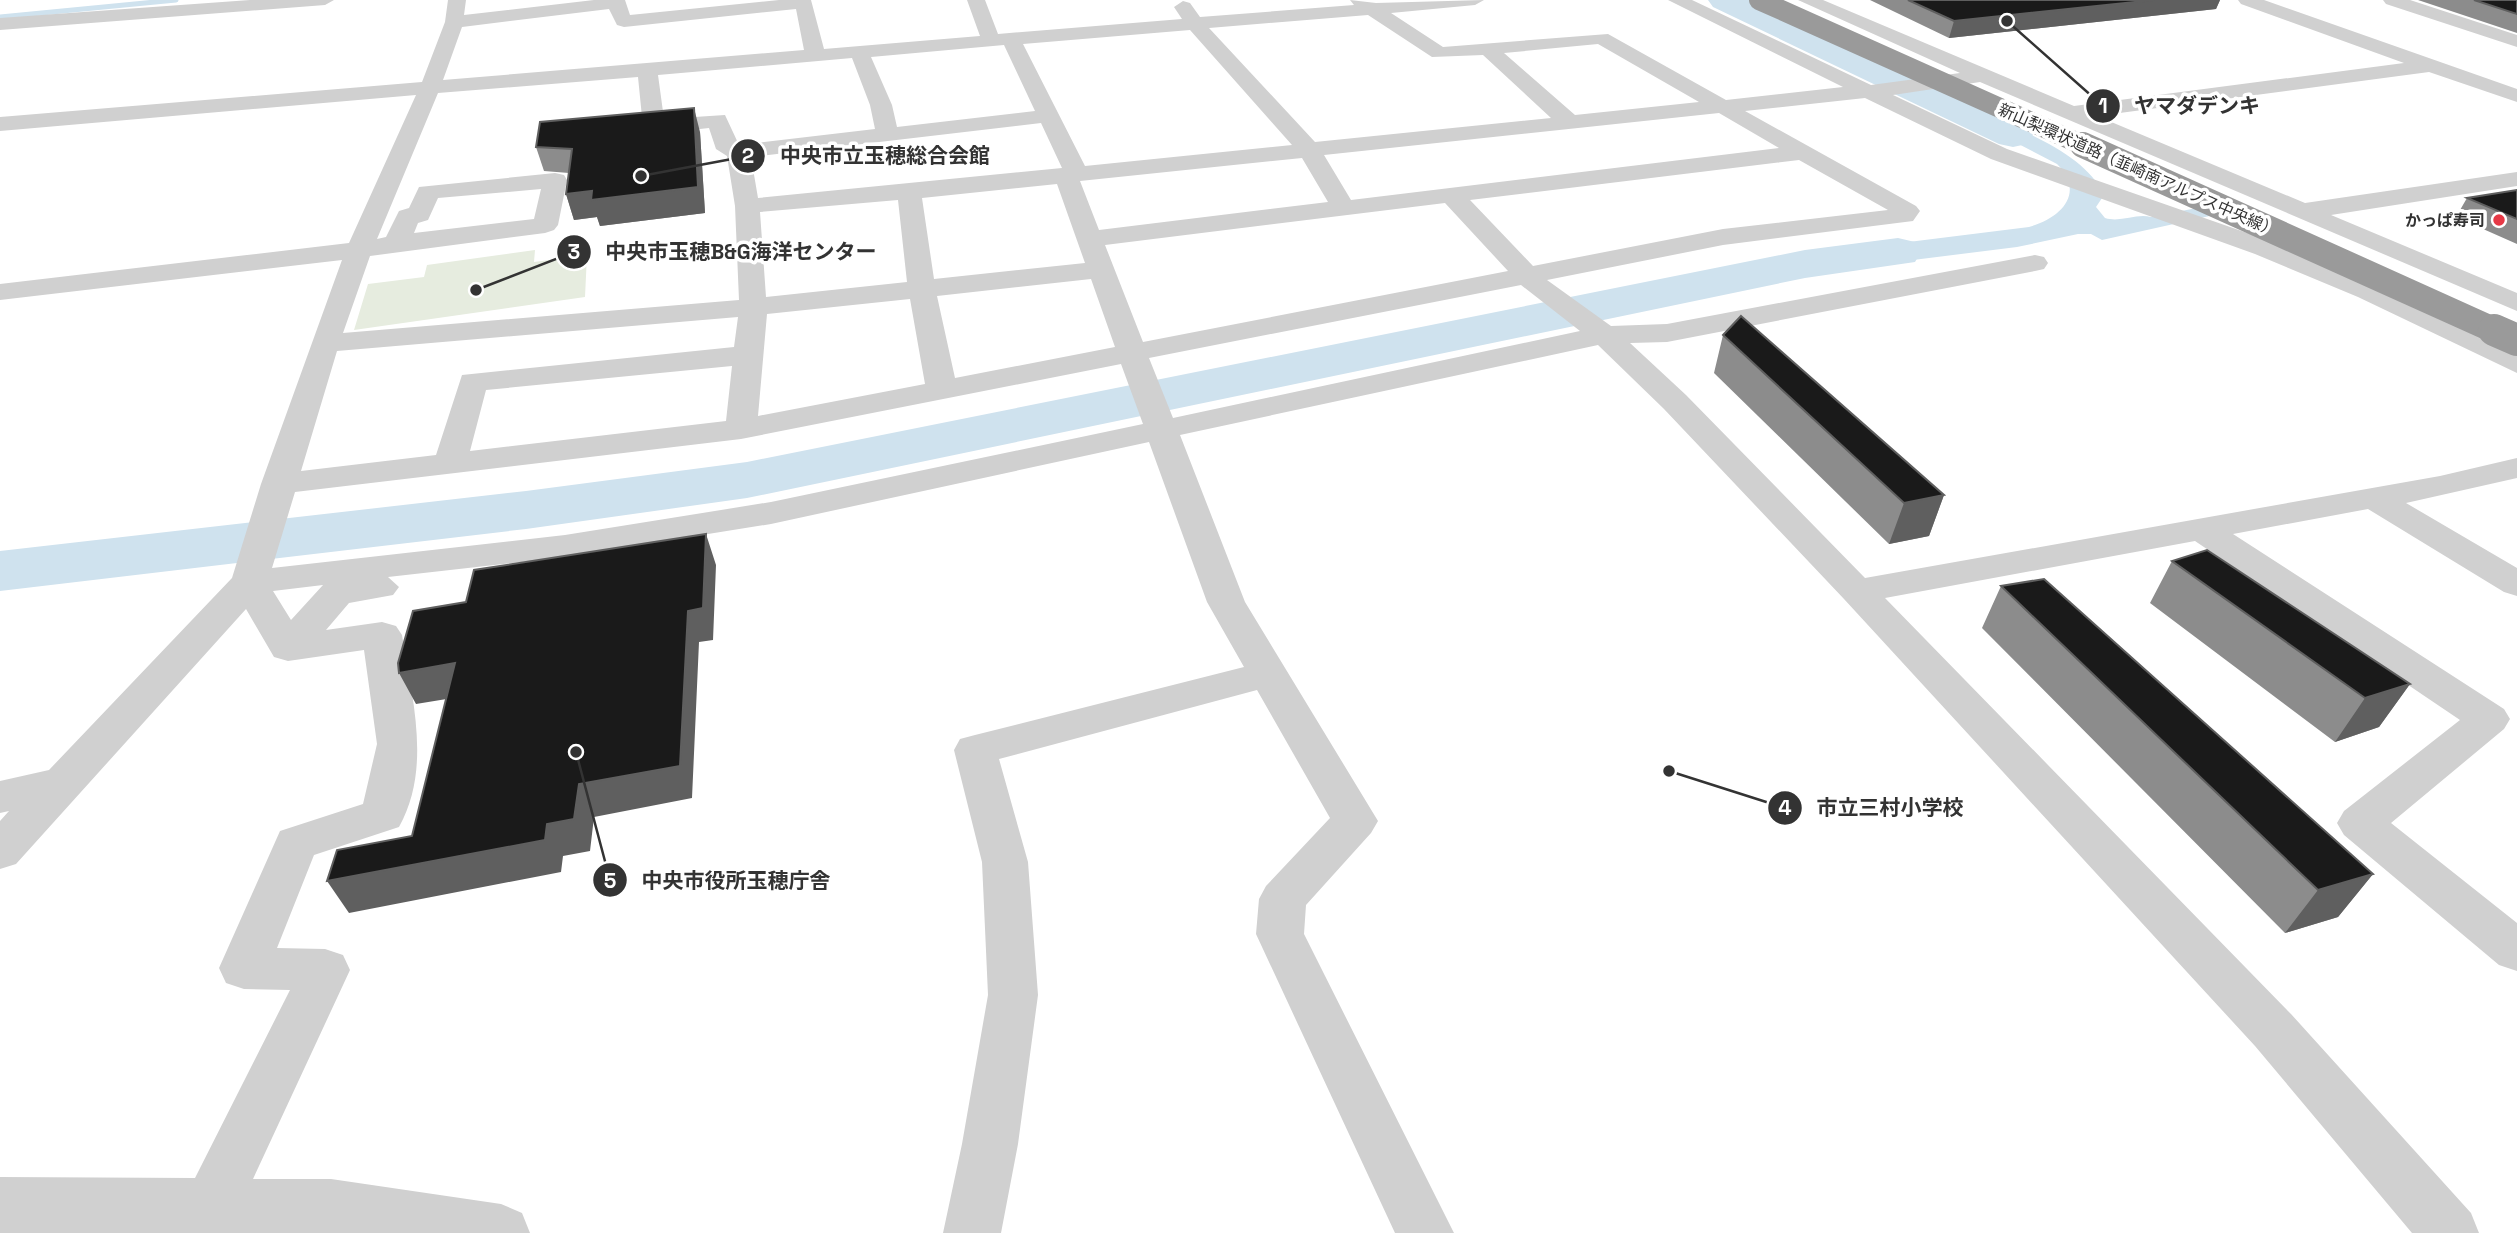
<svg xmlns="http://www.w3.org/2000/svg" width="2517" height="1233" viewBox="0 0 2517 1233" font-family="'Space Grotesk','Noto Sans JP',sans-serif">
  <rect width="100%" height="100%" fill="#fff"/>
  <path fill="#e6ecdf" d="M535,250L534,262L587,255L585,297L354,330L368,284L424,277L427,265Z"/>
  <path fill="#cfe2ee" d="M1932,95C1982,117 2080,142 2104,195L2096,207L2105,218C2121,223 2136,213 2151,217L2217,204L2232,211L2102,240L2091,234H2078L2017,247L1817,272L1796,256L2029,227C2061,218 2086,193 2057,164L1926,96Z"/>
  <g fill="none" stroke-linecap="round" stroke-linejoin="round">
    <path stroke="#cfe2ee" stroke-width="5" d="M0,17L176,0"/>
    <path fill="#cfe2ee" fill-rule="evenodd" d="M1708,0H1750L2027,126L2033,135L2027,144L2013,147L1999,144L1713,7Z
      M1898,238L1915,242L1921,252L1915,262L1805,278L747,498L526,529L0,591V551L526,491L747,462L1805,250Z"/>
    <path fill="#d0d0d0" fill-rule="evenodd" d="M250,0H334L325,5L0,30V18Z
      M448,0H466L464,15L594,0H625L630,15L779,0H811L824,49L980,36L967,0H985L998,34L1182,19L1174,7L1183,1L1190,3L1200,17L1354,5L1350,0L1376,3L1484,0L1475,5L1391,13L1443,47L1608,34L1726,100L1843,87L1668,0H1692L1871,85L1960,73L1798,0H1823L2074,106L2404,63L2241,4L2238,0H2264L2517,89V102L2429,72L2097,116L2305,203L2517,172V186L2331,215L2517,293V311L1980,82L1893,95L2007,149L2273,242L2378,285L2517,352V373L2358,297L2255,254L1991,159L1865,98L1745,111L1916,206L1920,211L1913,221L1723,245L1547,280L1611,326L1667,324L2035,255L2044,257L2048,263L2044,269L2035,271L1667,342L1630,343L1686,395L1865,578L2440,476L2517,458V478L2406,503L2517,568V596L2504,592L2368,509L2233,534L2504,709L2510,719L2504,729L2391,823L2517,923V971L2499,965L2344,835L2337,823L2344,811L2460,720L2195,541L1885,598L2291,1014L2471,1213L2479,1233H2412L2255,1046L1844,599L1664,409L1598,345L1180,435L1245,602L1378,821L1371,833L1306,905L1304,934L1454,1233H1395L1256,934L1259,899L1266,886L1330,818L1257,690L999,759L1028,862L1038,995L1018,1144L1001,1233H943L962,1144L988,995L982,862L954,750L960,739L975,735L1244,667L1207,602L1149,442L771,524L565,557L388,577L399,587L393,595L349,603L326,630L382,622L396,626L402,635C412,698 432,768 399,827L314,855L277,948L325,949L343,955L350,970L253,1179H331L501,1204L522,1213L530,1233H0V1177L195,1178L290,990L244,989L226,983L219,968L280,831L363,804L377,744L364,650L288,661L274,657L246,609L16,864L0,869V821L9,811L0,813V781L49,770L232,578L261,484L342,260L0,300V284L349,243L416,95L0,131V117L422,82L445,22ZM609,9L617,25L624,27L796,9L804,50L443,80L462,27ZM1368,15L1432,57L1483,55L1551,118L1315,142L1209,28ZM1190,30L1292,145L1085,166L1023,44ZM1598,44L1699,102L1575,115L1504,53ZM1004,45L1035,111L897,127L892,105L871,57ZM852,58L870,105L875,129L739,145L725,115L664,119L658,75ZM638,77L643,127L646,132L654,134L709,128L716,149L727,156L735,206L739,300L343,333L370,256L545,233L554,230L558,225L567,180L564,175L555,173L419,187L409,208L399,211L386,237L377,239L438,93ZM1719,113L1779,148L1351,200L1324,155ZM1041,123L1062,168L758,198L751,157ZM1302,158L1328,202L1099,230L1080,181ZM1799,160L1888,210L1723,229L1533,266L1470,200ZM1057,184L1085,263L934,279L922,198ZM541,189L534,219L414,233L418,223L428,220L438,198ZM898,200L907,282L766,297L760,212ZM1445,203L1508,271L1143,342L1105,245ZM1091,279L1115,347L955,378L937,296ZM1521,285L1580,331L1173,418L1149,358ZM910,299L925,384L758,416L767,314ZM738,317L734,347L462,375L436,455L301,471L337,351ZM1121,364L1143,424L771,502L565,535L272,568L295,492L741,439ZM732,366L726,421L470,451L486,390ZM323,585L291,620L273,591Z
      M2383,0H2410L2517,35V47L2386,4Z"/>
    <path stroke="#9a9a9a" stroke-width="20" d="M1759,0L2087,147"/>
    <path stroke="#9a9a9a" stroke-width="26" d="M2083,145L2498,332"/>
    <path stroke="#9a9a9a" stroke-width="32" d="M2494,330L2517,340"/>
  </g>
  <path fill="#8c8c8c" d="M1870,0H2220L2216,9L1949,38Z
    M2418,0H2517V33Z
    M700,132L705,213L600,226L597,217L574,220L566,194L569,173L544,171L536,147Z
    M2517,190V244L2456,217L2467,198Z
    M1723,335L1944,495L1929,536L1889,544L1714,373Z
    M2172,561L2410,684L2379,727L2335,742L2150,603Z
    M2001,586L2373,874L2338,917L2285,933L1982,628Z"/>
  <path fill="#5f5f5f" d="M2154,0H2220L2216,9L1949,38L1954,21Z
    M694,108L700,132L705,213L600,226L597,217L574,220L566,194L592,191Z
    M1944,495L1929,536L1889,544L1904,503Z
    M706,534L716,565L713,640L699,642L692,798L594,817L590,851L563,856L561,872L349,913L327,881L547,824L579,784Z
    M455,663L471,695L416,704L399,673Z
    M2410,684L2379,727L2335,742L2365,698Z
    M2373,874L2338,917L2285,933L2318,890Z"/>
  <path fill="#1a1a1a" stroke="#5f5f5f" stroke-width="2" d="M1908,0H2154L1954,21Z
    M2474,0H2517V14Z
    M694,108L698,187L591,200L592,191L566,194L572,149L536,147L540,122Z
    M2517,190V219L2467,198Z
    M1741,316L1944,495L1904,503L1723,335Z
    M706,534L703,608L688,611L680,766L579,784L574,819L547,824L545,840L327,881L337,850L412,836L455,663L399,673L398,663L413,611L466,602L474,570Z
    M2207,550L2410,684L2365,698L2172,561Z
    M2044,579L2373,874L2318,890L2001,586Z"/>
  <circle fill="#e63946" stroke="#fff" stroke-width="2.5" cx="2499" cy="220" r="7"/>
  <g text-anchor="middle" dominant-baseline="central" stroke-width="7" stroke-linejoin="round" paint-order="stroke">
    <g font-size="16" fill="#333" stroke="#fff">
      <text transform="translate(2138 170) rotate(24)">新山梨環状道路（韮崎南アルプス中央線）</text>
    </g>
    <g font-size="16" font-weight="bold" fill="#333" stroke="#fff" text-anchor="end">
      <text x="2485" y="220">かっぱ寿司</text>
    </g>
  </g>
  <path fill="none" stroke="#333" stroke-width="2.5" d="M2007 21L2103 106M641 176L748 156M476 290L574 252M1669 771L1785 808M576 752L610 880"/>
  <g fill="#333" stroke="#fff" stroke-width="2.5">
    <circle cx="2007" cy="21" r="7"/>
    <circle cx="641" cy="176" r="7"/>
    <circle cx="476" cy="290" r="7"/>
    <circle cx="1669" cy="771" r="7"/>
    <circle cx="576" cy="752" r="7"/>
    <circle cx="2103" cy="106" r="18"/>
    <circle cx="748" cy="156" r="18"/>
    <circle cx="574" cy="252" r="18"/>
    <circle cx="1785" cy="808" r="18"/>
    <circle cx="610" cy="880" r="18"/>
  </g>
  <g font-size="21" text-anchor="middle" font-weight="bold" fill="#fff">
    <text x="2103" y="113">1</text>
    <text x="748" y="163">2</text>
    <text x="574" y="259">3</text>
    <text x="1785" y="815">4</text>
    <text x="610" y="888">5</text>
  </g>
  <g font-size="21" text-anchor="middle" font-weight="bold" fill="#333" stroke="#fff" stroke-width="7" stroke-linejoin="round" paint-order="stroke">
    <text x="2197" y="113">ヤマダデンキ</text>
    <text x="885" y="163">中央市立玉穂総合会館</text>
    <text x="741" y="259">中央市玉穂B&amp;G海洋センター</text>
    <text x="1890" y="815">市立三村小学校</text>
    <text x="736" y="888">中央市役所玉穂庁舎</text>
  </g>
</svg>
